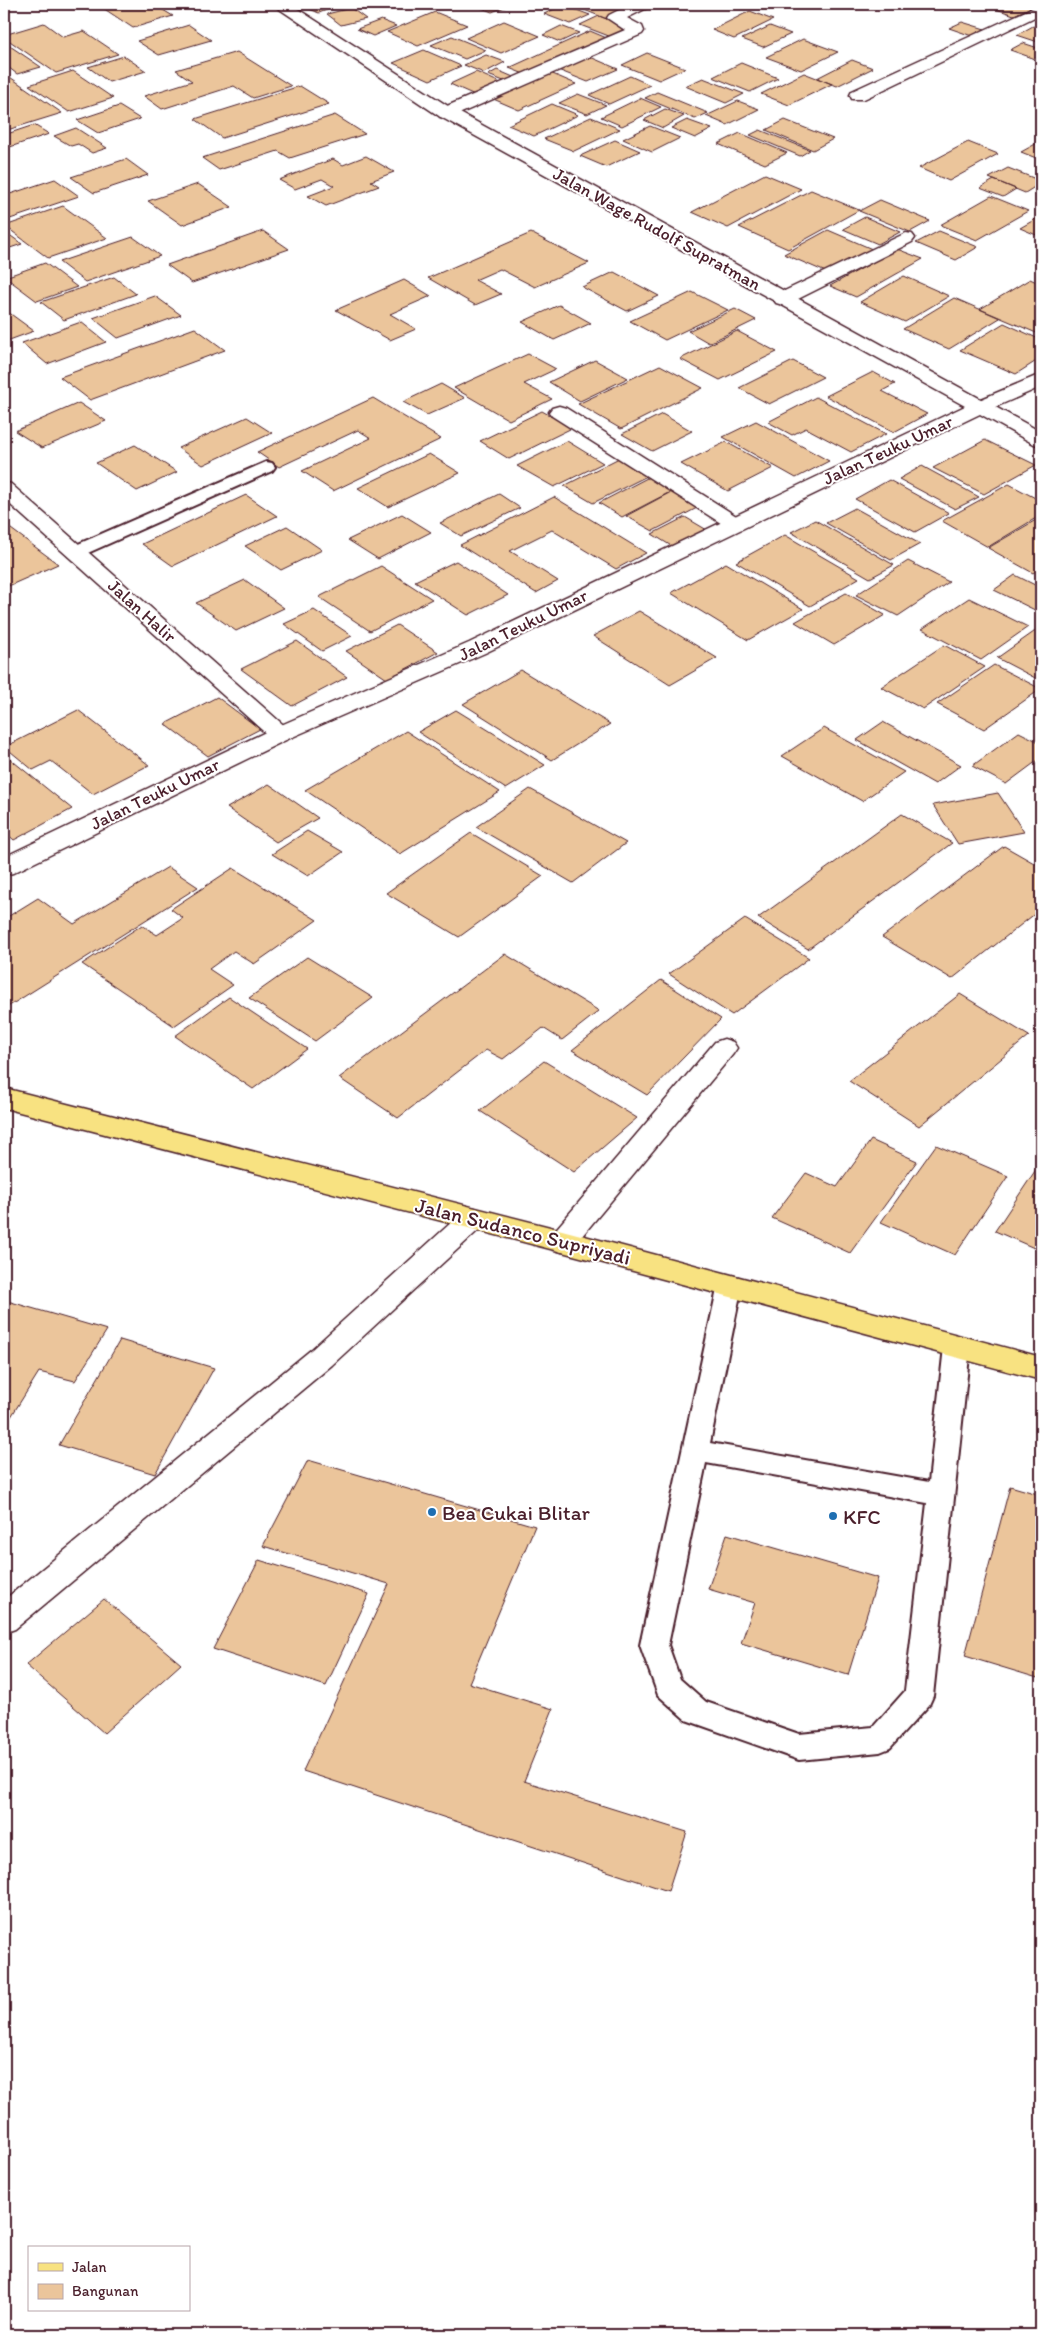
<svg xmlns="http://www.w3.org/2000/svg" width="1045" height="2339" viewBox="0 0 1045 2339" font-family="Itim,sans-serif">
  <rect width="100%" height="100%" fill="#fff"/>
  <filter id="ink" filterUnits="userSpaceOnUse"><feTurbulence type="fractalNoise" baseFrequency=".02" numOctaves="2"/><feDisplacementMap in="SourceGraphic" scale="10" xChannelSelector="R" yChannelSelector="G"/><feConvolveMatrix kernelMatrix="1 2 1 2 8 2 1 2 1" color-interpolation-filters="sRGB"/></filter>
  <g filter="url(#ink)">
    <path fill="#ebc59b" stroke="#4a1f2b" d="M119,4H153L173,16L133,28L103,8Z
      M303,4H342L319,13L300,5Z
      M471,4H512L492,12Z
      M569,4H621L631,8L607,19Z
      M981,4H1037L1014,15Z
      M563,5L590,15L570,24L544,14Z
      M351,8L366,19L341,25L327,14Z
      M750,11L773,20L734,39L712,30Z
      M435,12L467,25L418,46L387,32Z
      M599,16L632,29L614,38L580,25Z
      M381,20L396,26L373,36L357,29Z
      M504,21L540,36L501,53L466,38Z
      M962,22L985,29L972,36L949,28Z
      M44,23L63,37L84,31L118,54L56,73L4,37V35Z
      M189,25L211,40L159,55L137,41Z
      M561,26L579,33L560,42L543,35Z
      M770,26L791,34L763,47L742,39Z
      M1033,26L1041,29V40L1038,42L1017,35Z
      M590,31L609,39L529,76L509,68Z
      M452,36L486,50L465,59L431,45Z
      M803,39L838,52L801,70L766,57Z
      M4,42L41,67L17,74L4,64Z
      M1023,43L1041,49V61L1010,50Z
      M424,50L461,66L430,80L393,63Z
      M237,52L291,86L253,98L234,86L162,109L144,96L192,81L176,70Z
      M647,53L685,68L659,80L622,65Z
      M486,55L505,62L484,73L464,65Z
      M124,56L146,71L109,82L88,67Z
      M588,56L618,69L588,82L558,70Z
      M852,60L873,68L837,86L817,78Z
      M741,63L778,78L750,92L713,77Z
      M497,70L518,79L509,83L488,75Z
      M73,71L113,98L69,112L29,85Z
      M476,72L503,84L477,96L450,84Z
      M548,72L576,84L519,110L491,98Z
      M4,73L62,113L4,131Z
      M804,73L832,84L789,105L761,94Z
      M630,76L650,85L609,104L589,95Z
      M703,78L744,94L726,103L685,86Z
      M300,86L329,104L222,138L195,119Z
      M657,92L708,113L695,119L645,98Z
      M578,94L606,105L587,114L559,103Z
      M640,98L661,107L622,126L601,117Z
      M738,101L759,109L727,125L706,116Z
      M552,104L578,115L534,136L508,125Z
      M119,106L140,119L98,133L77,120Z
      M665,109L684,116L663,128L644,120Z
      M335,115L365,134L290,158L278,151L219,170L202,158Z
      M591,117L620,129L574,151L544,139Z
      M687,120L712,129L695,138L671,128Z
      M785,120L833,139L813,150L766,130Z
      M34,125L49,134L4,149V135Z
      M650,126L680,138L652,152L623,139Z
      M76,128L107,148L92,153L78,144L71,146L54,136Z
      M760,130L810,150L800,156L750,135Z
      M740,133L787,153L765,164L718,144Z
      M615,140L640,151L606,167L580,156Z
      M1041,141V160L1021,152Z
      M968,142L998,154L949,181L919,168Z
      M366,156L394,172L371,181L379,186L326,206L308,196L334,186L322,179L295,189L279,180L333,159L343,165Z
      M126,159L148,175L94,193L71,177Z
      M1008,168L1041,181V183L1025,193L989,178Z
      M765,174L801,189L728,228L692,212Z
      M55,179L79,196L4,221V196Z
      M994,180L1016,189L1003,197L980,188Z
      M198,184L232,207L182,225L148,201Z
      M811,190L859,210L788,249L739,227Z
      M991,196L1028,211L977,240L940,225Z
      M880,200L930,221L910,232L859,211Z
      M63,206L107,238L48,258L5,226Z
      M1041,216V237L1020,228Z
      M865,217L900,232L878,244L843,229Z
      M828,230L872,249L828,273L784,254Z
      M4,231L22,244L4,250Z
      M263,231L289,249L192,283L167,265Z
      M939,231L978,247L956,260L916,243Z
      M531,233L589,263L535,287L500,269L475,280L501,294L475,305L428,278Z
      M133,237L160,256L85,282L59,262Z
      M897,249L923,259L856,297L830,286Z
      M45,263L77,287L37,301L5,277Z
      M614,272L659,296L627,311L582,287Z
      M904,276L949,296L905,322L860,302Z
      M114,277L136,294L64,320L41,302Z
      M1030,279L1041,284V335L980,309Z
      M404,280L431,296L390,314L416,329L390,340L336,310Z
      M692,292L728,310L665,340L630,321Z
      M155,296L181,315L118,338L93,318Z
      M954,298L1000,318L949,349L903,329Z
      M559,305L591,323L554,340L522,322Z
      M735,309L756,320L709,343L688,331Z
      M8,312L34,331L4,342V313Z
      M81,322L106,342L47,364L22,343Z
      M1004,323L1041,340V358L1016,374L960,350Z
      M195,328L225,350L90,400L60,377Z
      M737,331L777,352L720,380L680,359Z
      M528,354L556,369L524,384L552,399L509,420L454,388Z
      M595,360L628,378L580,401L549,382Z
      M793,361L823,377L769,404L739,388Z
      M660,365L703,388L621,429L578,404Z
      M873,372L895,384L882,391L927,414L894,432L826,396Z
      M441,384L465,398L427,415L403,402Z
      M816,397L886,434L851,452L806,428L792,435L768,422Z
      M373,398L441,439L333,491L302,471L371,438L358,430L279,467L257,452Z
      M79,403L106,421L42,448L15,431Z
      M542,411L572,428L509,459L480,441Z
      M662,414L692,431L652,451L622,434Z
      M247,417L272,433L203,465L178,448Z
      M756,421L829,461L796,478L723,437Z
      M985,440L1036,465L984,494L933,468Z
      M567,441L603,463L554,487L517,466Z
      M726,442L773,468L728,491L681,464Z
      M135,445L177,472L137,491L96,463Z
      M429,454L460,473L388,507L358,488Z
      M619,458L649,475L593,503L564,486Z
      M922,466L979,497L955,509L899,479Z
      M649,477L672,491L622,517L599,503Z
      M889,480L949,513L915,532L855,499Z
      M1009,484L1041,501V515L988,547L942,521Z
      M671,492L697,508L653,531L626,516Z
      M499,494L520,508L461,536L440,523Z
      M246,495L277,516L173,566L142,544Z
      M554,497L646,553L616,569L552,530L510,551L558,581L536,593L460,545Z
      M855,508L920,544L891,560L826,523Z
      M402,514L431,532L378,559L348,540Z
      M685,517L707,530L673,547L652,534Z
      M1041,517V568L1033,573L988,548Z
      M815,520L894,565L870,578L791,532Z
      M7,526L58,564L4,588V528Z
      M287,526L322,550L281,570L245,546Z
      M785,535L859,578L810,606L736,562Z
      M456,561L508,595L468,615L415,581Z
      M908,561L949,582L898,616L856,595Z
      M726,563L803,609L748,640L671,593Z
      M381,566L432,599L370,631L319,597Z
      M1015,575L1041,588V613L994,590Z
      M245,580L284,608L236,631L196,603Z
      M846,593L885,615L834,645L795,622Z
      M969,598L1028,627L981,660L922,629Z
      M314,610L352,636L322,651L284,624Z
      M639,611L717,658L670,685L593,636Z
      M397,625L438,652L387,679L346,651Z
      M1041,627V681L997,658Z
      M297,641L347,677L292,706L241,669Z
      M944,645L985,667L923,709L881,687Z
      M994,665L1041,689L984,729L937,704Z
      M521,670L610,724L552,760L463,704Z
      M217,697L260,729L208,756L165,724Z
      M78,710L149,765L93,794L51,761L33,770L5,747Z
      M456,710L545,765L506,789L418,732Z
      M883,722L961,765L935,784L857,740Z
      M824,728L904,772L862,801L782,756Z
      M406,731L500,792L400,854L305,790Z
      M1019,732L1041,743V758L1006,784L972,766Z
      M4,754L72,809L14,840L4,831Z
      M269,784L318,818L276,842L227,808Z
      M530,789L626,843L573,883L476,827Z
      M998,793L1024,832L958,844L933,805Z
      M902,814L952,843L808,949L758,918Z
      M307,831L343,852L308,876L272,854Z
      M471,833L543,876L459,937L386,893Z
      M1004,846L1041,867V909L952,979L882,937Z
      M168,867L198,887L6,1008L4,1006V919L38,898L74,924Z
      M233,868L317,920L254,964L234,951L209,969L233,985L174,1026L82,964L142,925L157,935L183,918L171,909Z
      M745,919L809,958L732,1015L669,974Z
      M505,954L599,1011L562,1040L543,1028L503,1059L486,1050L398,1118L339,1078Z
      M307,957L373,998L315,1041L249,998Z
      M661,980L721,1019L647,1095L572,1050Z
      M960,994L1029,1036L919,1126L849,1081Z
      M229,997L307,1049L253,1089L175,1036Z
      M544,1061L637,1118L574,1172L480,1111Z
      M871,1140L917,1161L850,1253L772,1218L806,1173L837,1187Z
      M936,1145L1008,1176L955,1255L881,1222Z
      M1041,1162V1251L995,1231Z
      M4,1300L107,1330L75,1381L39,1372L4,1428Z
      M120,1340L214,1368L155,1474L59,1445Z
      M308,1460L535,1526L469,1683L553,1709L524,1781L687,1832L668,1891L303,1771L389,1584L263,1546Z
      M1010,1486L1041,1495V1679L965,1656Z
      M727,1534L878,1578L848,1675L741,1643L755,1603L708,1589Z
      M259,1560L369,1594L326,1686L213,1649Z
      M104,1599L181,1664L104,1733L26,1665Z"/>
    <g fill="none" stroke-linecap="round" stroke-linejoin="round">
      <defs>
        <path id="service" d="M266,462L272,463L275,467L272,471L81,556H69L66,552L69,548Z
          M730,1276L739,1278L742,1285L710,1443L929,1482L944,1347L948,1340L957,1337L966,1340L970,1347L933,1696L929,1705L890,1748L880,1752L799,1760L686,1720L658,1695L640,1645L718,1285L721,1278ZM706,1463L927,1503L905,1691L873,1727L799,1734L706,1702L680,1679L668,1645Z"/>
        <path id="minor" d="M631,4H651L649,7L627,18L642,26L644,31L642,34L452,117H440L438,113L440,109L625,30L607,18L609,15Z
          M1041,4V14L864,99H852L850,95L852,91Z
          M906,233L912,234L915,238L912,242L790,303L783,305L776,303L774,299L776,295Z
          M1041,374V387L986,411L979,413L972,411L969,407L972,403Z
          M559,406L566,408L741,519L744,523L741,527L734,529L727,527L552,416L549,412L552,408Z
          M4,482L11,484L288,729L292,734L288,739L280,741L272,739L4,499Z
          M724,1039L733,1042L737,1048L733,1054L572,1248L562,1252L552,1248L548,1241L552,1234L715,1042Z
          M474,1208L484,1211L488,1218L484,1225L332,1365L15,1629L4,1633V1600L312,1349L464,1211Z"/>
        <path id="tertiary" d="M272,4H290L451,108L1041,432V446L1034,444L980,414L485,653L288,739L13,873L4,875V857L272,729L469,643L965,406L439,116Z"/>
        <path id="primary" d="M4,1088L562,1230L1041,1357V1380L562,1252L4,1108Z"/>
      </defs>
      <use href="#service" stroke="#4a1f2b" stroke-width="4"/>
      <use href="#minor" stroke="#4a1f2b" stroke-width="3"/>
      <use href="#tertiary" stroke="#4a1f2b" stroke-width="3"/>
      <use href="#primary" stroke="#4a1f2b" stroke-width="3"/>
      <use href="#service" fill="#fff" fill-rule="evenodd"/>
      <use href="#minor" fill="#fff" fill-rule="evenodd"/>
      <use href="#tertiary" fill="#fff" fill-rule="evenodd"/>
      <use href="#primary" fill="#f8e281" fill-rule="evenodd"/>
    </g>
  </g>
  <g fill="#1f6fb2" stroke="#fff" stroke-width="2">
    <circle cx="432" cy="1512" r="5"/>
    <circle cx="833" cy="1516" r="5"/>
  </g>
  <g text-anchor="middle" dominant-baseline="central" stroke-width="4" stroke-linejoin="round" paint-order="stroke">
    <g font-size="18" fill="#4a1f2b" stroke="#fff">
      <text transform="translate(657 229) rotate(29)">Jalan Wage Rudolf Supratman</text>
      <text transform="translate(888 450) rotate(-25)">Jalan Teuku Umar</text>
      <text transform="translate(142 611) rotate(42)">Jalan Halir</text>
      <text transform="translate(523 625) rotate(-26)">Jalan Teuku Umar</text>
      <text transform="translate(155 794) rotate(-26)">Jalan Teuku Umar</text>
    </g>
    <g font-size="21" fill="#4a1f2b" stroke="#fff">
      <text transform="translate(523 1231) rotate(14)">Jalan Sudanco Supriyadi</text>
    </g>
    <g font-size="21" fill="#4a1f2b" stroke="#fff" text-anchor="start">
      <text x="442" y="1512">Bea Cukai Blitar</text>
      <text x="843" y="1516">KFC</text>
    </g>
  </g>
  <rect width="1045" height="2339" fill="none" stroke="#fff" stroke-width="20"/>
  <rect x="10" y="10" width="1025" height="2319" fill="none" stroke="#4a1f2b" stroke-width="2" filter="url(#ink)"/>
  <rect x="28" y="2246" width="162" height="65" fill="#ffffff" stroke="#b7a5aa"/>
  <rect x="38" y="2263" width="25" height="8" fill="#f8e281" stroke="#b7a5aa"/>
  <text x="72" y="2272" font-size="15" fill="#4a1f2b">Jalan</text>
  <rect x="38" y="2284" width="25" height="15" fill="#ebc59b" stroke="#b7a5aa"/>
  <text x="72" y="2296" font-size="15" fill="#4a1f2b">Bangunan</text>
</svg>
